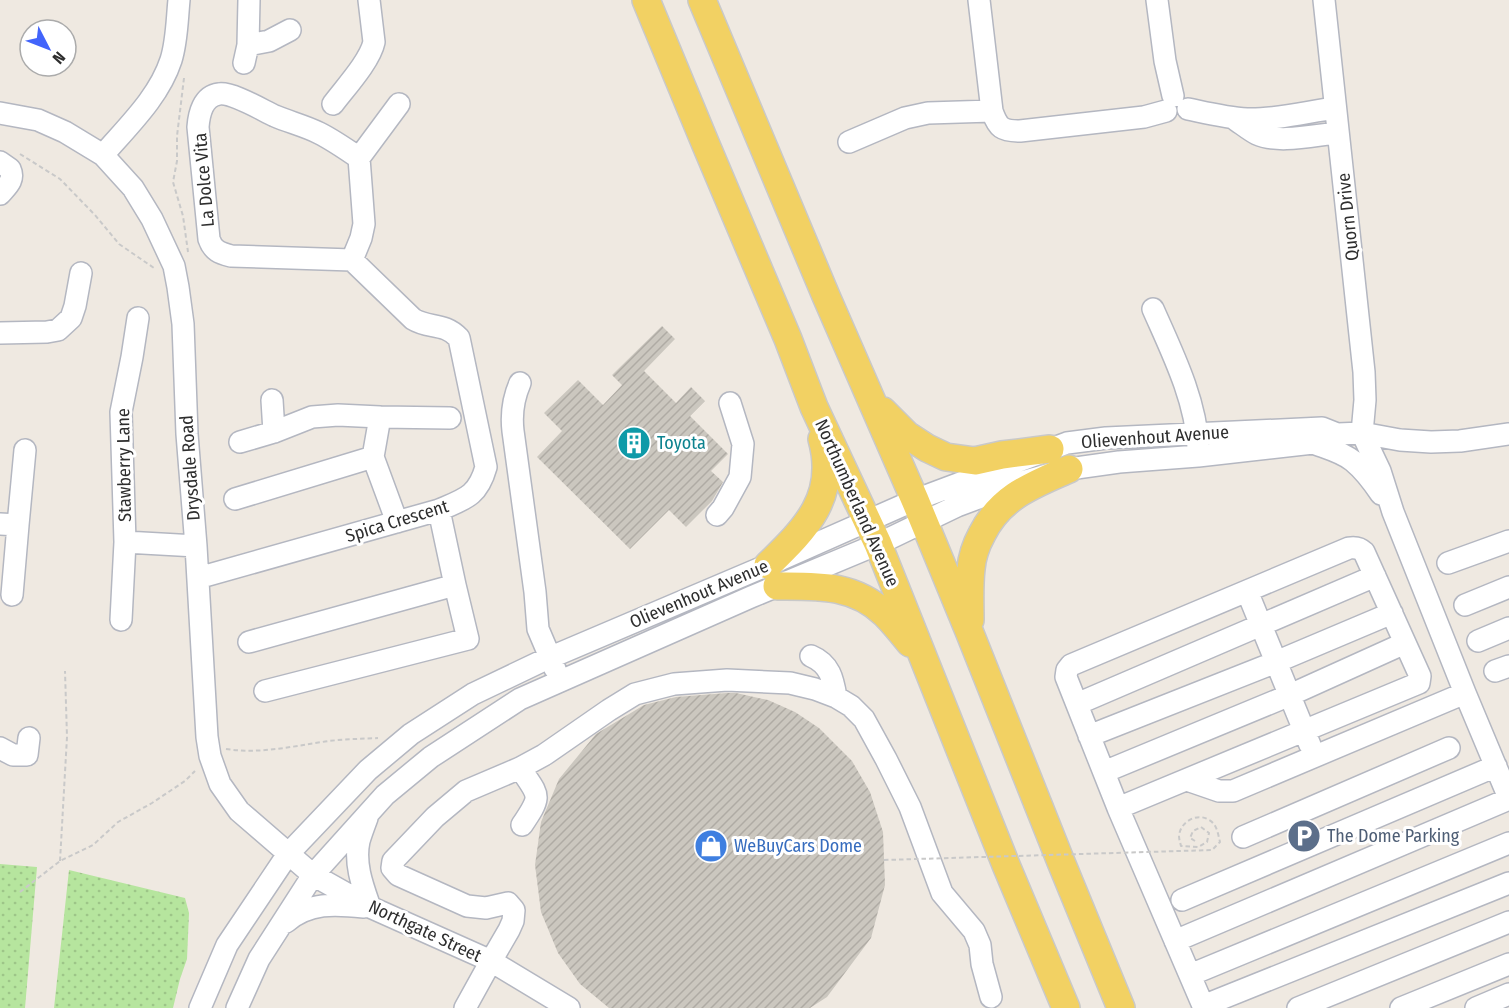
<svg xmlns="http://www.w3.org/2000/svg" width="1509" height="1008" viewBox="0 0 1509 1008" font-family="'Fira Sans Condensed',sans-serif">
  <defs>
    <pattern id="park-dots" width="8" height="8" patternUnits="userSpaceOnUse" patternTransform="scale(1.5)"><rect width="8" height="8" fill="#b6e59e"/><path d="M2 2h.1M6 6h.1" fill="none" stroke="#9dc588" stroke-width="1.8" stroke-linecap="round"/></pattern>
    <pattern id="building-hatch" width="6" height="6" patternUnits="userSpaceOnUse" patternTransform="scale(1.5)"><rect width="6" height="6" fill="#cbc7bf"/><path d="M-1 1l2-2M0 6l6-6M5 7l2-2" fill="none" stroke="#afaba4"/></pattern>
  </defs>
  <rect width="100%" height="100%" fill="#efe9e1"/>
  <path fill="url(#park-dots)" d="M0,864L37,867L25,1008H0Z
    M69,870L185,898L189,913L187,959L180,979L173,1008H54Z"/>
  <path fill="url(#building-hatch)" d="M662,326L675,339L644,371L676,403L691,387L705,401L690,416L728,454L711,471L723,482L712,501L686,527L669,510L630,549L537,457L562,431L544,413L578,380L603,405L622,385L612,375Z
    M727,693H736L768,700L795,712L819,728L852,761L870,792L883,832L885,885L871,938L827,997L810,1008H609L580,984L558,953L541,912L535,865L541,822L559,779L596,734L644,705L676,697Z"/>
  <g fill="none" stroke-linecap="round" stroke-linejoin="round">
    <defs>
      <path id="minor" d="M979,0L992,111C998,128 1002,131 1020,131L1144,117L1166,111
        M1157,0L1165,61L1173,96
        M1324,0L1364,372L1365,400L1362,433L1380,471L1393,512L1465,693L1509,798
        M248,45L269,41L290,30
        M244,63L248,45L249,0
        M333,104C345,88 370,61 374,42L369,0
        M1188,109C1207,113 1227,118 1247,119C1276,120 1306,112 1335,108
        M0,113L38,120L65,132L103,155L133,188L152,219L174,266L178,287L183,324L187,434L196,546L207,737L210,756L220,784L239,811L313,875L370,907L491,961L465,1008
        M1233,118C1241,123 1249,130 1257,134C1278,144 1315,135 1338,133
        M849,142L905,118L928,113L992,111
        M103,155C128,126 159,97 171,60C177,41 177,20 179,0
        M359,158L399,104
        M0,162L10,169C15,180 7,186 0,194
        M352,260L361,238L364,224L359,158
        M1153,309C1172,352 1196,400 1198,447
        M0,333L47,332L58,330L71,318L75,306L81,273
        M520,383C513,399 511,414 513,431L535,592L538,629L555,669
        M272,400L274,432
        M240,442L274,432L312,417L338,415L380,417
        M1313,443C1326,448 1342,452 1353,461C1364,470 1373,482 1381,494
        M373,457L380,417L450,418
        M235,499L373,457L397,522
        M717,515L723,508L740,477L743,444L730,403
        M0,524L18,525L25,450
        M125,542L196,546
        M1448,563L1509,541
        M198,578L439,510C465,499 478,496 486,467L459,338C444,322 429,329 413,319L352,260L231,256C220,253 213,251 209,239L198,127C199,114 203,96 219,94C232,92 262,110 275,116C289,122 305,126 319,133C333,140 346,149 359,158
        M1247,591L1310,745
        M12,595L18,525
        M1465,605L1509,587
        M121,620L125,542L121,412L132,357L138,318
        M1478,641L1509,628
        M249,642L455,585L439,510
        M811,656C830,664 833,679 836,697
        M1495,671L1509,666
        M265,691L468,639L455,585
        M1077,704L1375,576
        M1089,736L1276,662L1392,613
        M0,748L13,755H27L29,738
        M520,768C539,797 543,794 522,825
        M1104,772L1290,695L1405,643
        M1187,780L1219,791H1233L1465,693
        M1118,808L1419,683L1420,676L1364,552C1360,548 1355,547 1349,548L1071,665L1067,670L1066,677L1118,808L1204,1008
        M367,818C364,826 361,834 359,841C354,864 363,887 370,907
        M1243,837L1449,748
        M1182,900L1496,766
        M286,922C309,902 335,904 364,907
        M1175,941L1509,799
        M1190,975L1509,843
        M1203,1006L1509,883
        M200,1008L227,945L288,854L368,770L411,734L473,694L542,661L768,565L915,500L1067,443L1106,438L1322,428L1337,434
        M237,1008L259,959L313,875L385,795L431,757L520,699L751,597L878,544L957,506L1018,483L1069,469L1119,462L1198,456L1313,443L1338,434L1362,433L1400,440L1431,442L1460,441L1509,434
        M569,1008L491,961L509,930L513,921L514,910L508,903L486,908L467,906L398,875L392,868L393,861L435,817L466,791L520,768L544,755L609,710L635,694L674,684L727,680L790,683L815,689L836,697L851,706L864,719L886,759L910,807L942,893L974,931L980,945L982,964L991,997
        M1298,1008L1509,922
        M1401,1008L1509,964
        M1476,1008L1509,994"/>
      <path id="major" d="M646,0L706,145L788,339L814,407L878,544L1006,865L1066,1008
        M702,0L826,296L915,500L969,631L1061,862L1121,1008
        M883,411L907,435L927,448L946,457L975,461L1002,455L1050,449
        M768,565C806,528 838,497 822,439
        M777,586C817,586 854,584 885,614C894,623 902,633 910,643
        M970,620C970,603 969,585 971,569C972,556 976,545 982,534C1001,496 1033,485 1069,469"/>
    </defs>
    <use href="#minor" stroke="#b4b7c1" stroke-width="24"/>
    <use href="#major" stroke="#c9c9c9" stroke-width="30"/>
    <path stroke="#c9c9c9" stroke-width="2" stroke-dasharray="4.5 3" stroke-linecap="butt" d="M184,78L177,136V161L173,182L183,216L188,252
      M20,154L60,179L95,215L119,244L154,268
      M226,749C259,754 289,747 322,742C341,739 359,739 378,738
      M60,861L67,737L65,671
      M20,892L60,861L93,845L118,822L152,803L185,781L195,771"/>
    <use href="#minor" stroke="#fff" stroke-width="21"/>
    <use href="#major" stroke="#f2d163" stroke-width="27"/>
    <path stroke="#c9c9c9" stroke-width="2" stroke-dasharray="4.5 3" stroke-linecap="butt" d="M884,860L1212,850L1220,842C1218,834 1217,824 1209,820C1197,812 1180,822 1179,836C1179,839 1180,842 1181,846L1198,847L1207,842L1209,833L1201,827L1193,831L1190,838L1195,841"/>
  </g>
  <defs>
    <symbol id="building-disc" viewBox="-11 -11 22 22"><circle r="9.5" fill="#0f9aa8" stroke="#fff"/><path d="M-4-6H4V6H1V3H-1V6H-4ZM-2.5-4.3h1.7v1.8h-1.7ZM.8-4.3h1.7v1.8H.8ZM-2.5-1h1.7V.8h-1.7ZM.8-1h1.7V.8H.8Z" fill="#fff"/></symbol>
    <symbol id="parking-disc" viewBox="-11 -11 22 22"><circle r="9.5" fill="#5c6f8a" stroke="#fff"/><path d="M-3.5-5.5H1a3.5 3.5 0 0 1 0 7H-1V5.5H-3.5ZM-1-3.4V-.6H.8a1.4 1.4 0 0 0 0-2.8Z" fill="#fff"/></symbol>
    <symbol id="shop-disc" viewBox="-11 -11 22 22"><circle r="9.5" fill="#3f7fe0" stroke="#fff"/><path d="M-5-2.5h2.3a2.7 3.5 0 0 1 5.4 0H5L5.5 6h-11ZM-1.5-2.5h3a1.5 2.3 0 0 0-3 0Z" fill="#fff"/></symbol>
  </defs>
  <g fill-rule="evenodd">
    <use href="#building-disc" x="615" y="424" width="38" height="38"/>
    <use href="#parking-disc" x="1285" y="817" width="38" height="38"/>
    <use href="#shop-disc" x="692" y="827" width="38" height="38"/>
  </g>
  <g text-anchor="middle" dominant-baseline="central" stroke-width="6" stroke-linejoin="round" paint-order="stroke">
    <g font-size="18" fill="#2e2e2e" stroke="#fff">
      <text transform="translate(204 180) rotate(-95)">La Dolce Vita</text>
      <text transform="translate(1348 217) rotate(-96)">Quorn Drive</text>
      <text transform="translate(1155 437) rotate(-4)">Olievenhout Avenue</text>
      <text transform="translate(124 465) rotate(-91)">Stawberry Lane</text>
      <text transform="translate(190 468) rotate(-94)">Drysdale Road</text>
      <text transform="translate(857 503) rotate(66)">Northumberland Avenue</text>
      <text transform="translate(397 521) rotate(-17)">Spica Crescent</text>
      <text transform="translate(699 594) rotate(-23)">Olievenhout Avenue</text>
      <text transform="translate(425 931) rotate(25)">Northgate Street</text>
    </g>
    <g font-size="18" fill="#0d838f" stroke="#fff" text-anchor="start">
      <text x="657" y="443">Toyota</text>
    </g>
    <g font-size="18" fill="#4e5e75" stroke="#fff" text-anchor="start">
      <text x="1327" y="836">The Dome Parking</text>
    </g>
    <g font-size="18" fill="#366cbe" stroke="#fff" text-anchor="start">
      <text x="734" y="846">WeBuyCars Dome</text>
    </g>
  </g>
  <g transform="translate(48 48) rotate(132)"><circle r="28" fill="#ffffff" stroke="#ababab" stroke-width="1.5"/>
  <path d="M0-4.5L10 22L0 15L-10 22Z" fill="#4264fb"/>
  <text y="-9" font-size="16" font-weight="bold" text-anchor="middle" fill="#2e2e2e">N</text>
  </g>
</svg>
